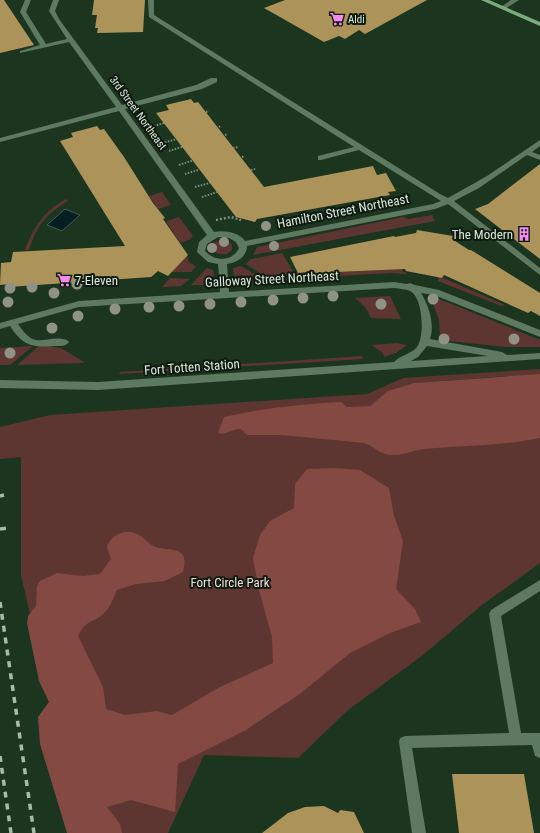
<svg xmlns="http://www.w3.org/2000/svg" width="540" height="833" viewBox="0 0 540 833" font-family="'Roboto Condensed',sans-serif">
  <rect width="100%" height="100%" fill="#1c351f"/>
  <path fill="#5d3631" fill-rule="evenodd" d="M162,192L171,205L158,209L149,196Z
    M66,199L68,201C45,215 37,225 29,250H25C33,228 44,211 66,199Z
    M432,215L435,221L253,255L257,247L403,217L409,219Z
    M179,217L193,236L189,240L180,243L167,223V221Z
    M221,240L228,241L232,245V250L227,254H219L211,250L212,243Z
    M282,253L294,273L310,271L312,273L334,272L335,277H309L307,278L272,281L246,264L251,259Z
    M187,256L189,262L196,267L191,272H171Z
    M241,266L262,279V281L246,282L242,275L234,276L233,268Z
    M207,268L213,270L214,276L205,277L203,285H191Z
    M402,269V271L407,273L406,274L391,273L339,276L338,272Z
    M439,276L505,305L501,306L438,281Z
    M170,278L190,279L181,286L162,287Z
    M390,296L401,319L371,318L365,307L355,298Z
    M434,297L540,340V347H505L440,340L439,320L431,298Z
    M397,343L407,345L396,353L384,357L383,353L371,345Z
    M40,345L61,348L84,362L83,363L17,365Z
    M33,346L10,365H0V348Z
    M362,356L363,359L119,374L120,372Z
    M540,369V563L482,605L423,655L348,710L298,758L204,755L168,833H74L48,693L21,575V457L0,459V427L50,415L367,394L403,378ZM509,376L408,388L414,383Z"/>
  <path fill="#844942" d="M540,374V438C502,446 463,445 424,449C411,451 400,457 385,454C378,452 372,445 364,443L282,435H247L241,429H238L222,434L218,433L224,417C263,408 301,404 341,402L347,407L370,406L388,391L414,383Z
    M334,468L360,470L389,488L394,516L403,541L396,589L415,609L421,622L390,633L350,653L301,693L246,730L178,764L175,812L131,800L107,807L120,824L122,833H67L40,744L38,717L49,702L39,681L27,623L28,616L36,606L37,586L40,581L57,573L83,576L100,574L111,559L107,547C111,535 125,528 137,534C144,537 149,545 156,547C172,552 190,545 183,572L165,581L136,584L117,590C113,598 111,607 104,613C93,624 87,618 78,636L103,687L106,709L125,715L157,711L172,715L220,687L273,663L272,637L259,590L253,558L260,535L270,521L294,508L295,484L307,469Z"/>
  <path fill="#041e22" stroke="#445b5a" d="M65,209L80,215L62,231L47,225Z"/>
  <path fill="#ab9359" d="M0,0H4L34,45L0,53Z
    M94,0H145L143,32L97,33L98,28H95L97,15H92Z
    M285,0H427L365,34L359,30L345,39L339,36L324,42L264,8Z
    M191,99L194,103L198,102L264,187L373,166L377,175L386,173L396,191L388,192L390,195L257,219L255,222L236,217L156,113L169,110L166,105Z
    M97,126L100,130L104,129L124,157L153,203L165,218L163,219L188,255L168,276L158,271L151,277L9,287L10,284L0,285L1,263L11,262L13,252L125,246L60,141L73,137L71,133Z
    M540,164V259L475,209L488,204Z
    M417,230L453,236L452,239L469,250H471L540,293V316L531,311L528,313L444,275L442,278L406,271L405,269L315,273L314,271L298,273L290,257L394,236L395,237L416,233Z
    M452,774H524L534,833H459Z
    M324,806L338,813L340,810L354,812L364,833H262L288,813L305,807Z"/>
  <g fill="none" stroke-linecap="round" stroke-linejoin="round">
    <path stroke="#7b8f7d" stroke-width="2" stroke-dasharray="1.5 1.5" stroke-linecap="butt" d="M206,112L209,111
      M151,127L164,123
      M216,128L221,126
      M225,135L228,134
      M162,143L177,139
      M233,148L238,147
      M169,151L182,147
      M242,157L245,156
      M179,165L194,160
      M251,170L255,169
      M185,174L198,170
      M195,187L210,183
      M202,197L217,192"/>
    <path stroke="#7b8f7d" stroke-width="2.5" stroke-dasharray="2 2" stroke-linecap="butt" d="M216,220L231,217L241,220"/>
    <path fill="#5d7960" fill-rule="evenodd" d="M25,0H31L26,12L46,44L67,39L49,11L53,0H59L55,11L59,19L122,105L196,85L211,78H217V82L202,89L125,109L214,232C223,230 239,232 245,241L433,204L441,201L359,150L321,160H318V156L354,147L149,17L148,0H154V15L440,194L448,198L487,176L540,140V146L532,152L540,155V160L527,155L479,188L454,201L540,268V275L448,204L435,209L247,246C247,257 236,263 227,264L229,292L394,282L407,284L410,283L415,285L439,290L540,330V337L434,295L421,293C429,306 435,324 430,339L502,352L507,355L540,353V359L98,390L0,388V380L98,382L394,362C399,356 411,354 417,347C425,336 423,297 410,291C406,289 399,289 394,288L79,307L18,324C37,353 45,333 67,340L69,342C65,347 59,346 54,346C32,348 22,345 10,326L0,329V323L79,301L220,292L218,264L208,262L197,252L199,242L207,235L119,111L0,142V138L116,107L69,42L20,53V51L40,45L20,12ZM218,237L229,238L236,242L239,248C232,262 215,262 205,251L207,244ZM427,346L488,356L411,361L418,357Z
      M511,0H519L505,9H501V7Z
      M540,580V591L501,616L521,733H540V758L535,756L532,745L412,748L426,833H412L399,742L400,738L405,736L509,733L489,614L491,610Z"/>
    <path fill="#79ab7f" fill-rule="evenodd" d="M481,0H489L540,22V26Z"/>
    <path stroke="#a8baa9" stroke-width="3.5" stroke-dasharray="6 6" stroke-linecap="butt" d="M0,496L4,495
      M0,529L7,528
      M0,602L34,833
      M0,756L11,833"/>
  </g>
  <g fill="#919286">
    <circle cx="266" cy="226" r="5"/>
    <circle cx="224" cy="242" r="5"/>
    <circle cx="274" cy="246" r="5"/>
    <circle cx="212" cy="248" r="5"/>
    <circle cx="77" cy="284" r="5.5"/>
    <circle cx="32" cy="287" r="5.5"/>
    <circle cx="10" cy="288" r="5.5"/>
    <circle cx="54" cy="293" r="5.5"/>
    <circle cx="333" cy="296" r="5.5"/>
    <circle cx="303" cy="298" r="5.5"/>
    <circle cx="433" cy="299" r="5.5"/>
    <circle cx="273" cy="300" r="5.5"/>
    <circle cx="8" cy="302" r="5.5"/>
    <circle cx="241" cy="302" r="5.5"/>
    <circle cx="210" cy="304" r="5.5"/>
    <circle cx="381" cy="304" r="5.5"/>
    <circle cx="179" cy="306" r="5.5"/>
    <circle cx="149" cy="307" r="5.5"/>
    <circle cx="115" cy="309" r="5.5"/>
    <circle cx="78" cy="316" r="5.5"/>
    <circle cx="52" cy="328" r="5.5"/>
    <circle cx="444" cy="339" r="5.5"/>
    <circle cx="514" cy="339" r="5.5"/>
    <circle cx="10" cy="353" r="5.5"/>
  </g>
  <defs>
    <symbol id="supermarket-bare" viewBox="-9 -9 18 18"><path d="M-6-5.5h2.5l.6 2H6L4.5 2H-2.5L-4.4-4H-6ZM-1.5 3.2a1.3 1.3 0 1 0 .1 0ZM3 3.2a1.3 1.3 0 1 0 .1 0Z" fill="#f38af1" stroke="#0f1a10" stroke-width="2.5" paint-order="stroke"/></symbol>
    <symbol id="building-bare" viewBox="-9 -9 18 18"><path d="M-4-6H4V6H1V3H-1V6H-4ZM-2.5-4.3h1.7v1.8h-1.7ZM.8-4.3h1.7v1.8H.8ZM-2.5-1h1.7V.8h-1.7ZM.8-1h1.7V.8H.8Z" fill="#f38af1" stroke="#0f1a10" stroke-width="2.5" paint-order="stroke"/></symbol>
  </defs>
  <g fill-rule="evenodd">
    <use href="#supermarket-bare" x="327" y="9" width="20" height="20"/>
    <use href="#building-bare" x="514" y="224" width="20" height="20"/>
    <use href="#supermarket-bare" x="54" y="270" width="20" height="20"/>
  </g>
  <g text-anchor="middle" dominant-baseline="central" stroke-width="4" stroke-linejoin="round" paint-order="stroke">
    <g font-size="11" fill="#daeadb" stroke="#0f1a10" text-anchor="start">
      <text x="348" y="19">Aldi</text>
    </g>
    <g font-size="11" fill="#daeadb" stroke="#0f1a10">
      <text transform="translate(138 113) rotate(54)">3rd Street Northeast</text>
    </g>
    <g font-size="13" fill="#daeadb" stroke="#0f1a10">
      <text transform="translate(343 211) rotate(-11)">Hamilton Street Northeast</text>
      <text transform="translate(272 279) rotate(-3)">Galloway Street Northeast</text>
      <text transform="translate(192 367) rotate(-4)">Fort Totten Station</text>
    </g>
    <g font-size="13" fill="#daeadb" stroke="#0f1a10" text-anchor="end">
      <text x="513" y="234">The Modern</text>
      <text x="75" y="280" text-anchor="start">7-Eleven</text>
    </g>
    <g font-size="13" fill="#f1dedb" stroke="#0f1a10">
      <text x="230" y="582">Fort Circle Park</text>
    </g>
  </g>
</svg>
